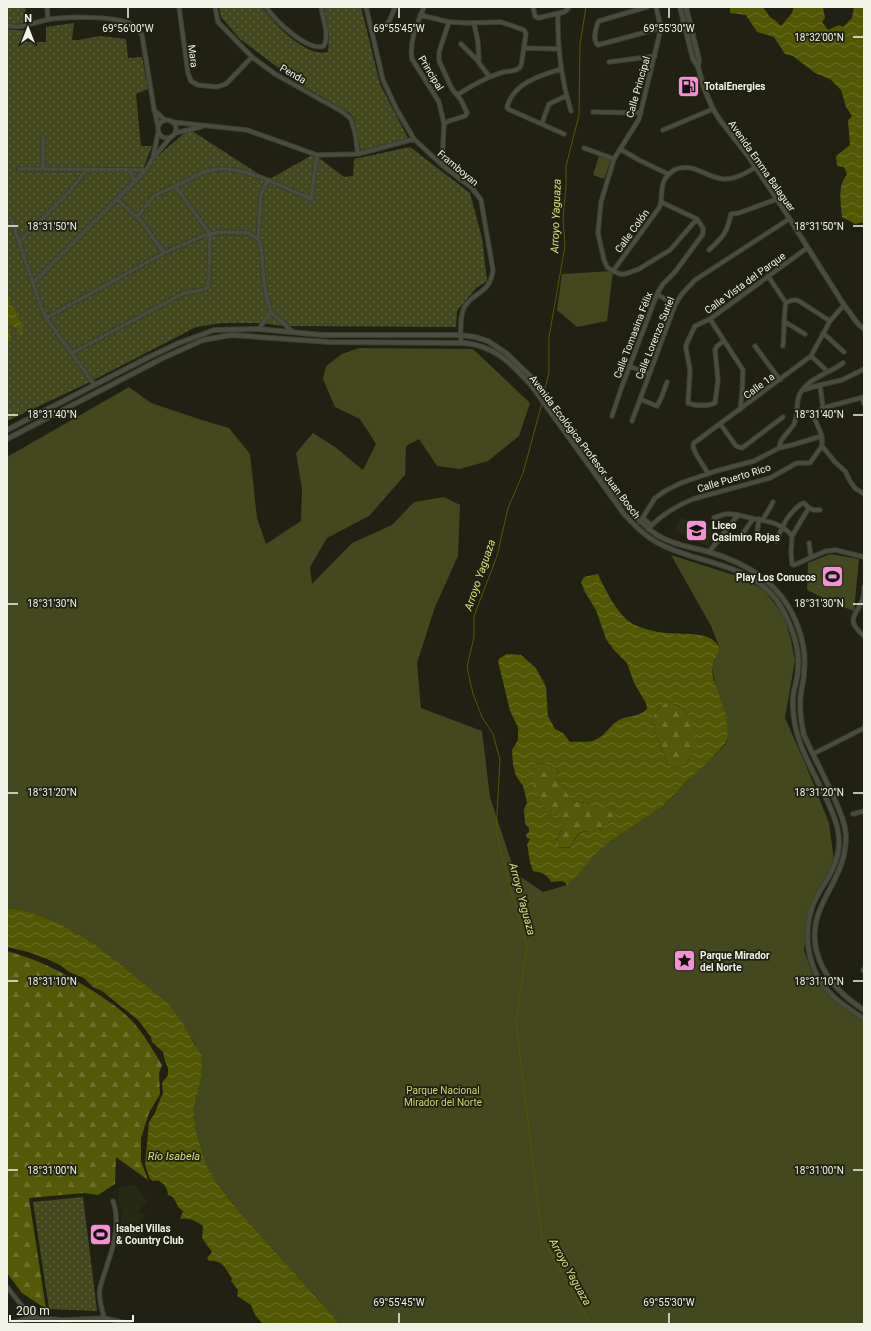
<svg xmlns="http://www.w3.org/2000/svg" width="871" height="1331" viewBox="0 0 871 1331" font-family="Roboto,sans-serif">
  <defs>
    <pattern id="grass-dots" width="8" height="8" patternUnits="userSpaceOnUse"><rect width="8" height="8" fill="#43481e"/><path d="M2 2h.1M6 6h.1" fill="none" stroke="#5f633f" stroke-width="1.8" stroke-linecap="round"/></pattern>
    <pattern id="forest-firs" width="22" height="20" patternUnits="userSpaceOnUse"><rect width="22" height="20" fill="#535907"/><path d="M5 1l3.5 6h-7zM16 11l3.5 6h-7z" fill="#6c712b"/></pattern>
    <pattern id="water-waves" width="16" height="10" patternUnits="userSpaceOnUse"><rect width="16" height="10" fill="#515703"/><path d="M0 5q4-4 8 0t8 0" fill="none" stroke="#6a7028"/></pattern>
  </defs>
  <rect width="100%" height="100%" fill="#202112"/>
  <path fill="#272a13" d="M681,517L718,532L708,547L674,530Z
    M135,1184L147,1201L137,1213L146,1215L136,1228L138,1231L142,1232L131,1246L119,1243L122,1209L118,1200L119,1188Z"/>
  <path fill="url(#grass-dots)" d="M7,7H25L27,21L15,25L8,23Z
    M219,7H262C274,23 305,58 328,52L329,35L324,7H361L380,84L409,140L361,153L354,118L348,112L301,85L240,39L221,17Z
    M74,23L72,40H78L100,36L126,39L128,58L142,57L148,89L136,94L141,146H152L143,169L189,129L268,180L314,154L344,177L353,176L354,159L410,147L470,193L482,238L487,281L476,288L457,311L456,327L282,326L261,323H222L196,327L88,383L7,421V29L26,31L27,42H46V27Z
    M83,1197L97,1311L49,1309L33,1202Z"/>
  <path fill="url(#forest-firs)" d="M667,701C691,709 698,724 697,750L690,756L686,764L677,767L668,765L658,740L652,720L655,713Z
    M536,763L547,764L557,769L559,782L573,801L587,803L591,807L606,806L618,810C612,822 606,828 592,831C589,831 585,831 582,832C569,837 579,853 556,846V841L562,829C550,815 531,798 532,778C533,773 535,768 536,763Z
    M7,951C39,960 65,973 93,991C107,1000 121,1009 132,1021C144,1034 153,1050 162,1065L159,1073L160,1094L149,1113L141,1138V1161L148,1180L116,1157L115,1184L98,1195L84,1193L29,1198L46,1309L22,1293L7,1273Z"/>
  <path fill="#43481e" d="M599,156L611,160L604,179L593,175Z
    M613,271L607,321L577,327L557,310L562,274Z
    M359,348L473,349L530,403L519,436L488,461L460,469L437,466L419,439L406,446L405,475L369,516L327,538L310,567L312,584L352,543L392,525L414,502L444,497L460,505L458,556L435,607L417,663L421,708L482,731L490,797L515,873L543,892L567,885L596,854L608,843L663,806L697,771L712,758L726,744L728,738L712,668L714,661L720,649L711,626L671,555L746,579L765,591L784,616L791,640L795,660L785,718L807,768L829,823L834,860L811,910L804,950L815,981L843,1006L864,1022V1324H340L236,1208L217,1183L206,1164L195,1128L194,1106L200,1083L196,1045L167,1002L95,944L59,923L27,911L7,908V457L129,387L151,403L199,419L229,428L250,454L257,518L266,544L301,521L302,489L296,453L313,433L335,447L363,470L376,444L360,419L335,407L323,379L326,366L342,354Z
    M830,554L859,559L854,611L835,604L807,590L808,563Z"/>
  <path fill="url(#water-waves)" fill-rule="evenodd" d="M730,7H763L770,17L776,21L781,26L792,13L794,7H823L825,18L822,22L828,30L839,25L843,27L852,18L854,7H864V222L855,224L842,217C841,205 837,184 847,175L844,167L837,166L836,156L850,145L848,120L852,116L846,107L841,90L830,79L815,73L793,56L785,54L774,37L757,32L746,15L730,13Z
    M7,293L10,299V305L14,308C17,317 23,323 23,332L19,338L20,328H14V325L9,324L8,327L10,331L11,339L7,344Z
    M598,574C605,589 616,612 630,622C638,628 658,633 668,633C683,635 713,630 720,649L714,661L712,668L713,677L725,712L728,738L725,744L712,758L688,780L663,806L608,843L596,854L567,886L566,883L562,881L551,882C547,874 541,872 533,871L530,862L527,844L530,839L527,838L526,834L529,832V828L525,824L524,809L527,803L526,798L523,786L516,776L513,765L512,750L518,740V727L510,711L498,661L500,658L507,654L521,655L536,668L546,687L548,716L555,729L563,733L570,742C578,741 588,743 595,740C605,736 610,725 619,720C628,715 640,717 647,709L646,703L634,683L627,663L614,650L606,639L596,610L585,592L581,582L584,577ZM667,701C684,707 691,713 695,731C696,737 697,743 696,750L690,756L686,764L677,767L668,765L658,740L652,720L655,713ZM536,763L547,764L557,769L559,782L573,801L587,803L591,807L600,811L606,806L617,810C613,822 605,828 592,831C589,831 585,831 583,832C569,837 579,854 556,846V840L562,829L561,815H555L551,817C536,797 529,788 536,763Z
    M7,908L27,911L59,923L95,944L167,1002L183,1024L201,1055L202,1069L200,1083L194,1106L195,1128L206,1164L217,1183L236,1208L340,1324H263L255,1315L251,1305L237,1296L238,1290L231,1281L232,1279C226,1269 222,1259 209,1261L207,1258L212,1252L202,1238L203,1226C196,1221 188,1217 180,1219L183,1211L179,1208L173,1197L168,1195C168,1188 161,1178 153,1181L150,1179L145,1165L149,1122L155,1113L159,1102L163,1093L162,1085L163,1081L166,1078L168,1075V1068L165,1061L163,1052L152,1042L151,1037L138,1020L102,991L93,987L84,978L69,972L60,965L47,959L28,952L7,947Z"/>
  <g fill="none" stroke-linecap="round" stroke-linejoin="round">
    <path stroke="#515703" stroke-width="1" d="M544,392L549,373V337L565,246L563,218L566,187V166L579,115L580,44L586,7
      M542,403L523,473L508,508L497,556L474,616V637L467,667L473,694L482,717L493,734L500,760L496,832L509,884L527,946L516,1022L542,1238L590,1324"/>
    <defs>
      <path id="minor" d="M47,7L48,20
        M179,7L188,73L191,81L198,85L217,87L226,84L252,57
        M215,7L218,22L252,57L275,74L343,112L351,119L355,133L358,154
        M266,7C275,20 307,52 324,46L326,40V30L321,7
        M366,7L383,80L397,110L414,139L442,165L472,188L481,200L493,270C490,295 473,291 464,308C459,318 461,333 461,343
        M424,7C417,24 409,41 412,59L439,102L444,124
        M533,7L535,16L538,18L564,12L568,9V7
        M647,7L599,21L598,22C596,29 592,40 598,45L661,28
        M656,7L661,28L639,119L614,159L601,202L598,233L604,260L607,267L613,271L620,274H625L639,269L670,250L697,219
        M558,13C557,47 561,79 571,111
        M420,15L449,22L468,23L501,22L524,30L526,34L521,66C516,73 508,70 500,73C485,78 471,86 457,95
        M474,23L478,42L479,63L489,76
        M7,25C18,30 35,22 46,20C65,16 111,16 129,23C135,25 138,30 142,35L154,109L158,126
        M372,32C389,28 389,22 395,7
        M461,44L478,61
        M524,48L558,49
        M609,62L655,56
        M561,69C541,75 513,83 507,107L508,109L564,134
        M154,110L165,120
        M593,112L641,113
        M158 129a9 9 0 1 1 18 0a9 9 0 1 1-18 0Z
        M172,122L247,130L317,155L358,154L414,139
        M542,123L549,104L566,96
        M663,130L713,109
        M175,133L201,127
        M43,137V169
        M584,148L614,159
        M620,149L639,160L668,174
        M153,157L158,133
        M442,165L444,124L449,121L465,116L467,113L461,100L452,89L439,61V52L449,22
        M19,169L146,170
        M129,170L135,182
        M268,180L311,199L317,155
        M175,186C185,182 196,175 207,171C227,165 249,173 268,180L261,194L258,239
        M117,199L142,222L164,253
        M12,221L40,304L46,318L94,384
        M19,242L69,192L87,169
        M709,250C723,237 727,233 731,214L739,213L777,199
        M613,271L659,208C663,200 660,190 664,181C666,176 670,173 674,170C693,161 706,178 724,179C736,179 746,173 756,167
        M768,276L786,303C784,307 784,339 783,346
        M33,283L146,170L153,158L170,138
        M657,294L675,305
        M786,303C791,300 794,299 799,301L830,321
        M46,318L164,253L205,235L222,232L248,233L258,239L261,246L264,283L267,299L271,311L273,314L292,331
        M710,319L743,370L742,394L740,410
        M785,322L805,334
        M259,329L271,311
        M823,333L844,352
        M724,341L717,346L715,350L718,380L715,403C709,406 694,406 688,403L690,370L686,349V345L695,326L710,319L807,248
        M755,346L780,380
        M72,353L184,293L202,290L207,288L209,280L210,234L175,186L154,196L137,217
        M811,356L825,369
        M629,366L649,374
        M803,390L820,385
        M862,398L864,404
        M640,399L657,406L662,396L667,382
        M823,408L820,385L842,380L864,369
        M612,416L621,389L657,294L663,284L675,272L703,234V228L697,219L661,202
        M632,421L675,305L681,295L695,280L789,219
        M721,425L736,446L742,448L783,417
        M822,446V436L814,417L815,413L823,408L864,397
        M822,446L835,462L845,471L850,481L855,488L864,494
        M779,448C780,437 789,433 794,424C798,416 796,405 799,396C806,378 829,374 843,363
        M708,474C704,465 695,456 693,446L694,443L811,356L830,321L844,305
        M808,507L813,510H820
        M643,518L651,525
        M714,518C718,516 722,515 726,514C737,513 745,517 755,519C768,521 783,524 792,536L791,552L792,564L794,565L826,551L836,550L864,557
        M762,520L767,513L773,502
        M640,522L655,498L665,491L681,483L716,471L754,461L779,448L792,445L822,436
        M648,529C660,516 676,506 693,499L770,478L797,463H810L822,446
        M739,539L753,519
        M756,540L759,519
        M776,541C784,524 785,517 801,504L804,503L808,507V509L792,536
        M809,543L811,557
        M709,552L738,515
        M864,587C864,591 864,594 863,597C858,616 843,618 864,636
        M813,754L864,728
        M853,814L864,811
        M863,970L864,971
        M7,1287L26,1311L32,1317
        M104,1318C102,1308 98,1298 100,1288C102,1279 106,1270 108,1262C115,1243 120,1221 113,1201
        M9,1324L32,1317L63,1320L104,1318L130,1324"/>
      <path id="tertiary" d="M680,7L693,59L698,67L704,88L713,109L720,120L748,156L777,199L844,305L859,325L864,329
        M686,7L699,60L698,67
        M7,430L149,357L179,343L214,330L259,329L322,335H461L475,337L488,341L506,353L533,379L622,501C633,513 643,526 657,535C673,545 691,547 709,552C750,564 783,585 798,627C803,641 806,657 804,672C804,679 802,686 801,693C799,707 801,722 804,735C813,755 823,774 832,793C838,807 845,821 846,836C846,866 832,882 821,907C802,950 829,988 864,1010
        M7,439L163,358L203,340L231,335L329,342L465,343C495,346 512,364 531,385L624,514C636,527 648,539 664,546C704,565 756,564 781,607C791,624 800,648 798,668C798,675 796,683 794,690C792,701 793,714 795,725C800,750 814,773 825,796C832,811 839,826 839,842C839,864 826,880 816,898C801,928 806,970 831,994C840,1004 853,1011 864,1019"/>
    </defs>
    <use href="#minor" stroke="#3c3e34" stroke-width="5.5"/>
    <use href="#tertiary" stroke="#3c3e34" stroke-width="6"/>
    <use href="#minor" stroke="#4b4d3c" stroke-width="3.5"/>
    <use href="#tertiary" stroke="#4b4d3c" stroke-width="4"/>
  </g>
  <path fill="none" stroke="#f1f3e8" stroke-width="1.5" d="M128,8V18M399,8V18M669,8V18M853,37H863M8,226H18M853,226H863M8,415H18M853,415H863M8,604H18M853,604H863M8,793H18M853,793H863M8,981H18M853,981H863M8,1170H18M853,1170H863M399,1313V1323M669,1313V1323"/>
  <defs>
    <symbol id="fuel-square" viewBox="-11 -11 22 22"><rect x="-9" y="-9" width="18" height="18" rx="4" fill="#f491d4" stroke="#202112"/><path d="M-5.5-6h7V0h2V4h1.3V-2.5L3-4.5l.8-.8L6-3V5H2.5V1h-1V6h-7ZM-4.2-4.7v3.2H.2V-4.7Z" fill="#111"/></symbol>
    <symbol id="school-square" viewBox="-11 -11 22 22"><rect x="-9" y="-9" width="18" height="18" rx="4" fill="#f491d4" stroke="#202112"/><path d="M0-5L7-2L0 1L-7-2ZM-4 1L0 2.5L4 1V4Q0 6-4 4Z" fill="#111"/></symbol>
    <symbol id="stadium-square" viewBox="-11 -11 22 22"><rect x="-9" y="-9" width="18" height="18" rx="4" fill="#f491d4" stroke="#202112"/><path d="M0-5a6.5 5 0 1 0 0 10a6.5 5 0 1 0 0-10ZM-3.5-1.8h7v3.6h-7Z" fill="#111"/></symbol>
    <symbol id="sight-square" viewBox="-11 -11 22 22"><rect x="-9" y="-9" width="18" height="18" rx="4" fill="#f491d4" stroke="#202112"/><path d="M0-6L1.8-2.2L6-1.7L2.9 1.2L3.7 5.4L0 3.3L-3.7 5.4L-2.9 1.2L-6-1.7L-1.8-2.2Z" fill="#111"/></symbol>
  </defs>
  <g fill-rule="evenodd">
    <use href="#fuel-square" x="676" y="74" width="25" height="25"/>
    <use href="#school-square" x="684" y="518" width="25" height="25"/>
    <use href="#stadium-square" x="820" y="564" width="25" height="25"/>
    <use href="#sight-square" x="672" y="948" width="25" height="25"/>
    <use href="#stadium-square" x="88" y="1222" width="25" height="25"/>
  </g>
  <g text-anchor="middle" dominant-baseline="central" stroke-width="3.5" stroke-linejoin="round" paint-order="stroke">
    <g font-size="10" fill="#f1f3e8" stroke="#202112">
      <text transform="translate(193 56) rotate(82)">Mara</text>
      <text transform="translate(431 73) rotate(59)">Principal</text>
      <text transform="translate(293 74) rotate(30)">Penda</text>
      <text transform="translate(638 87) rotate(-74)">Calle Principal</text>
      <text transform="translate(762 166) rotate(55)">Avenida Emma Balaguer</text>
      <text transform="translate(458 168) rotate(40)">Framboyan</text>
      <text transform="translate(632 231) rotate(-54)">Calle Colón</text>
      <text transform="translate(745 283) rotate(-36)">Calle Vista del Parque</text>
      <text transform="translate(633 335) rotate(-69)">Calle Tomasina Félix</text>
      <text transform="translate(655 338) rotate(-68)">Calle Lorenzo Suriel</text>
      <text transform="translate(759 386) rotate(-37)">Calle 1a</text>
      <text transform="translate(585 447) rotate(53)">Avenida Ecológica Profesor Juan Bosch</text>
      <text transform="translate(734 478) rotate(-17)">Calle Puerto Rico</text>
    </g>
    <g font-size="10" font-weight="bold" fill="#f1f3e8" stroke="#202112" text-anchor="start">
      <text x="704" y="86">TotalEnergies</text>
      <text x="712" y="525">Liceo<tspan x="712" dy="12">Casimiro Rojas</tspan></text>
      <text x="816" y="577" text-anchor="end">Play Los Conucos</text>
      <text x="700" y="955">Parque Mirador<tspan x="700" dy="12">del Norte</tspan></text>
      <text x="116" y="1228">Isabel Villas<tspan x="116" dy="12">&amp; Country Club</tspan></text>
    </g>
    <g font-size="10" fill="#cbd771" stroke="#202112">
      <text x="443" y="1090">Parque Nacional<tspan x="443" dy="12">Mirador del Norte</tspan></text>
    </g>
    <g font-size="11" font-style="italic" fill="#d5e07a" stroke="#202112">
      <text transform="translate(556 216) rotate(-88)">Arroyo Yaguaza</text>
      <text transform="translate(480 575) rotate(-71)">Arroyo Yaguaza</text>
      <text transform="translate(522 899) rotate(75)">Arroyo Yaguaza</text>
      <text x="174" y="1156">Río Isabela</text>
      <text transform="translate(570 1272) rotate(61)">Arroyo Yaguaza</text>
    </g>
  </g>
  <g font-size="10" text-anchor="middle" fill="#f1f3e8" stroke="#202112" stroke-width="3.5" stroke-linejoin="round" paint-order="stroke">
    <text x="128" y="32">69°56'00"W</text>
    <text x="399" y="32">69°55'45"W</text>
    <text x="669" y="32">69°55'30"W</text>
    <text x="819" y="41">18°32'00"N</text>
    <text x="52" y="230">18°31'50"N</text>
    <text x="819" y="230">18°31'50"N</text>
    <text x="52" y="418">18°31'40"N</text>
    <text x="819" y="418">18°31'40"N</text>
    <text x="52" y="607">18°31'30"N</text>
    <text x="819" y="607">18°31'30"N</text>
    <text x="52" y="796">18°31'20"N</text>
    <text x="819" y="796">18°31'20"N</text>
    <text x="52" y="985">18°31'10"N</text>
    <text x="819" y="985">18°31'10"N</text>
    <text x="52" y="1174">18°31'00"N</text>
    <text x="819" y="1174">18°31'00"N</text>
    <text x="399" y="1306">69°55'45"W</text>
    <text x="669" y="1306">69°55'30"W</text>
  </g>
  <rect width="871" height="1331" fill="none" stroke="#f1f3e8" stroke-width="16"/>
  <g transform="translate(28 28)" stroke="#202112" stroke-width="3" paint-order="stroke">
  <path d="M0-3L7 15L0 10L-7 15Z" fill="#f1f3e8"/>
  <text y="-6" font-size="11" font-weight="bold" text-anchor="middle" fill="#f1f3e8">N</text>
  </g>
  <path d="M10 1315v6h123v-6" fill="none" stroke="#f1f3e8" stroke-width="2"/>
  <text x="16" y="1315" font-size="12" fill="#f1f3e8" stroke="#202112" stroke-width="3" paint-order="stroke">200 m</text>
</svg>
